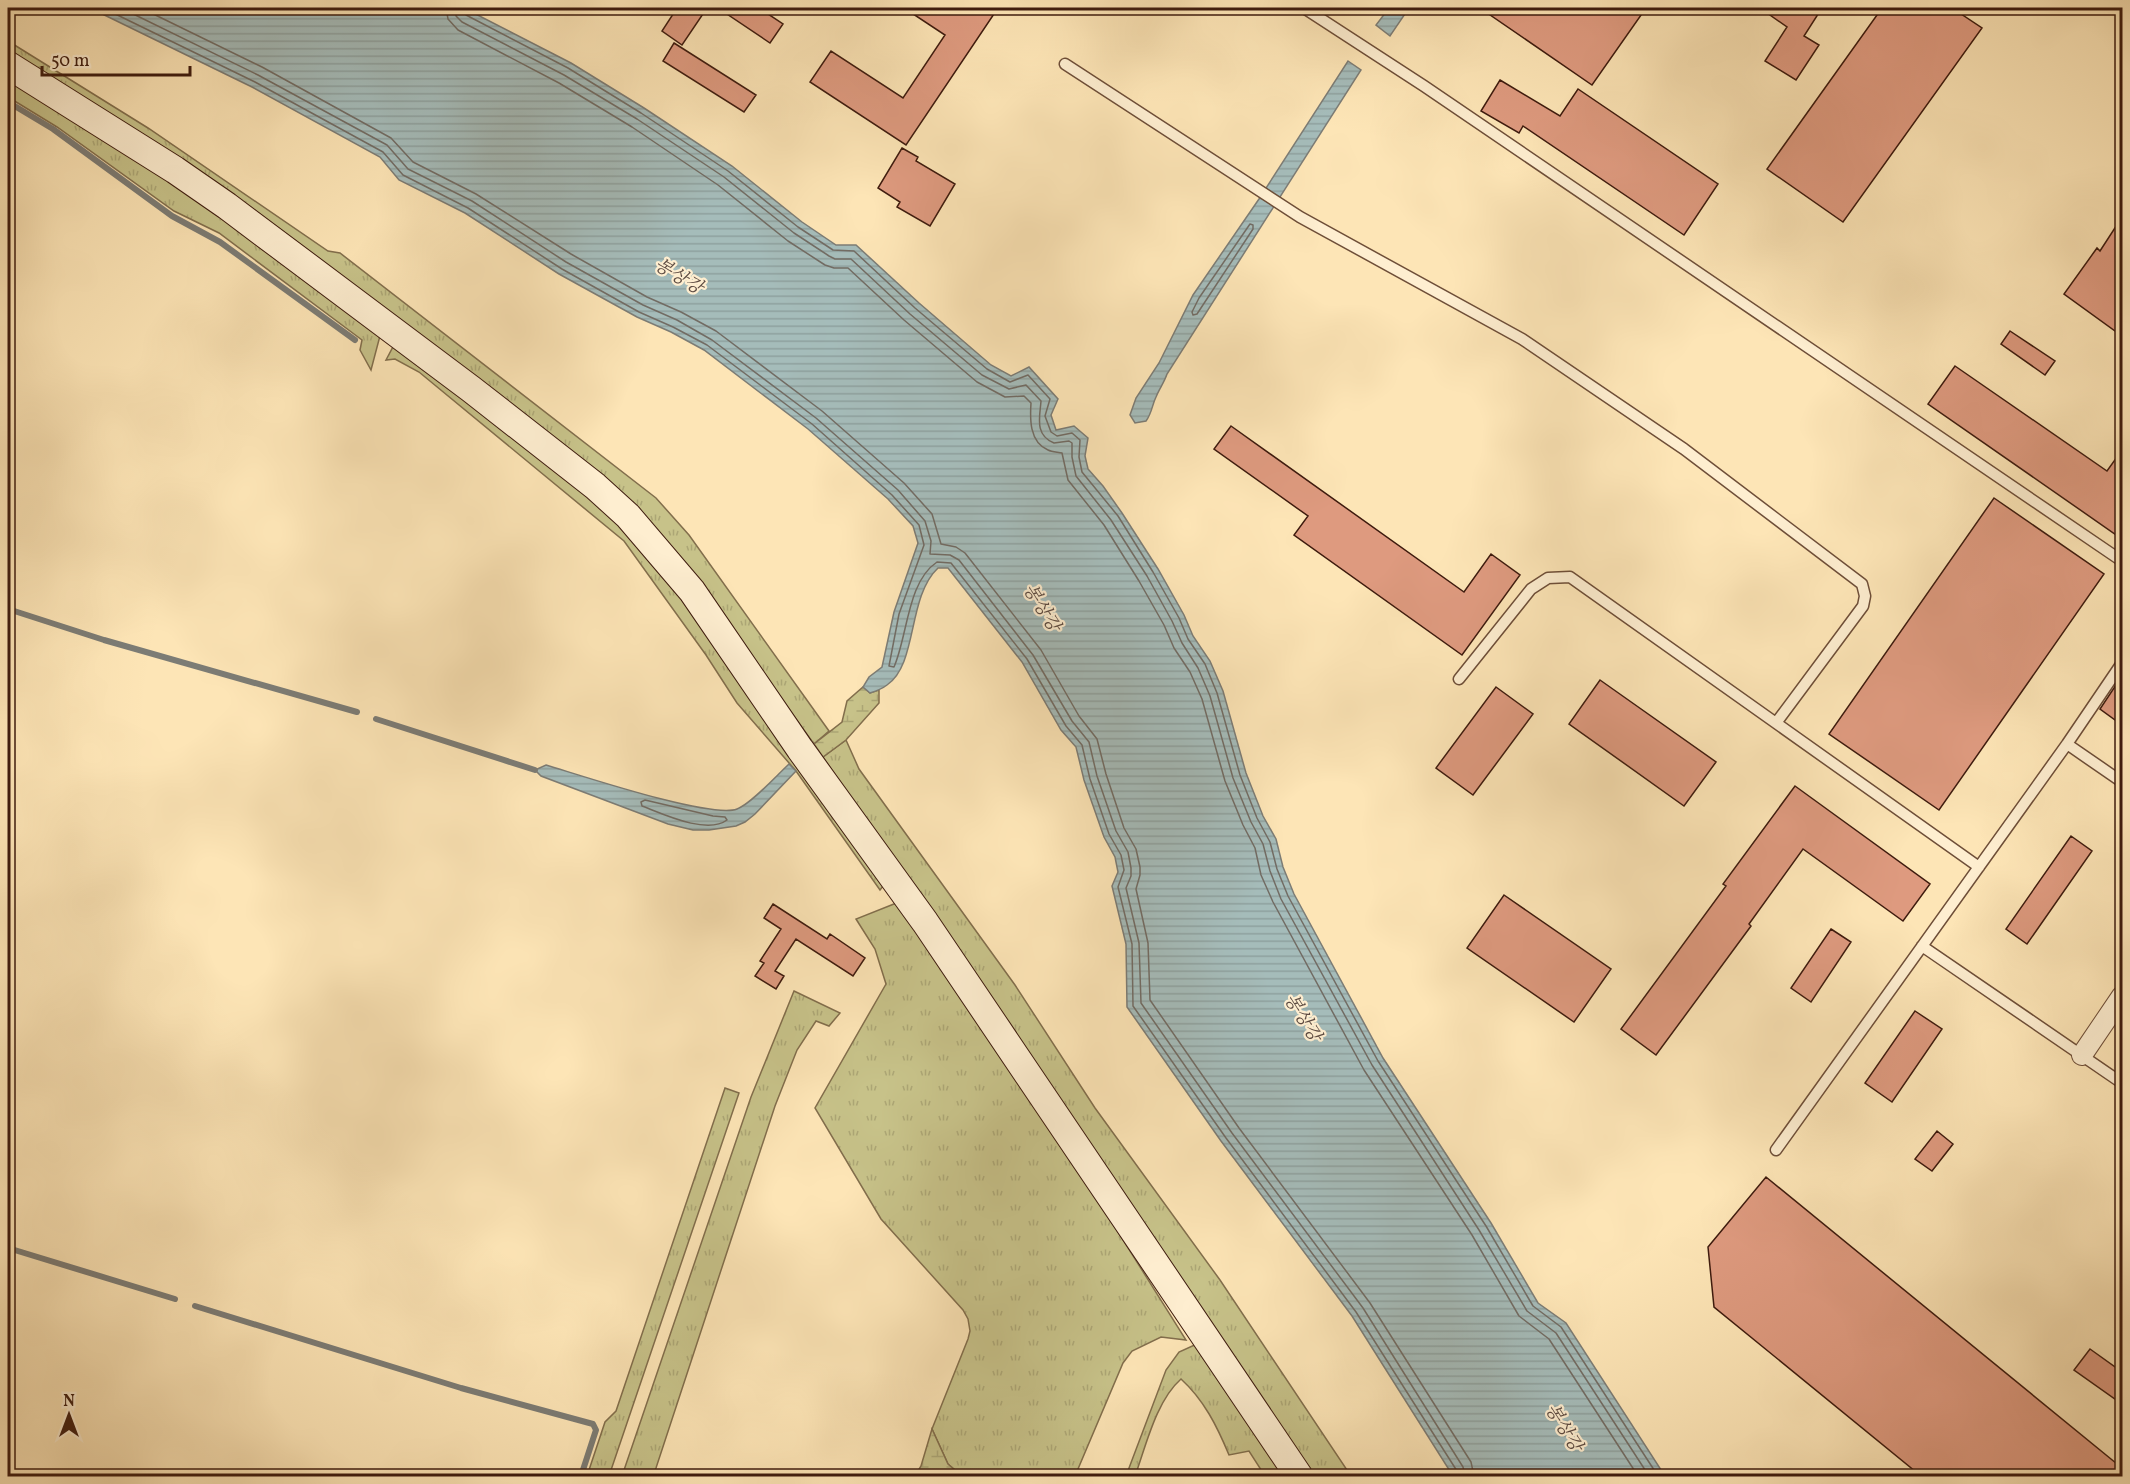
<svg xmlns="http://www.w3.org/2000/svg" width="2130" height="1484" viewBox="0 0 2130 1484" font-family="Vollkorn,'Noto Serif KR',serif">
  <defs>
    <pattern id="grass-tufts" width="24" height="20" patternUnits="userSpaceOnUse" patternTransform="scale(1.5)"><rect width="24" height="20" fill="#c7c289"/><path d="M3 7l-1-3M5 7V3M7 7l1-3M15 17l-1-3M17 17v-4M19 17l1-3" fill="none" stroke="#aca675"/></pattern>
    <pattern id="wetland-marsh" width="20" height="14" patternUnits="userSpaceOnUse" patternTransform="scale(1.5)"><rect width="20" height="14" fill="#c7c289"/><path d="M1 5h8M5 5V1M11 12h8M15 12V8" fill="none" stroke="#aca675"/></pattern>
    <pattern id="water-rules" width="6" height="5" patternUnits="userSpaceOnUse" patternTransform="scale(1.5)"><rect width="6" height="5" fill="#a5bcba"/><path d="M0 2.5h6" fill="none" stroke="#8fa19f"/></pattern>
  </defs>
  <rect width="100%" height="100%" fill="#fde5b6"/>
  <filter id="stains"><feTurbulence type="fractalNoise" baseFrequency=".00333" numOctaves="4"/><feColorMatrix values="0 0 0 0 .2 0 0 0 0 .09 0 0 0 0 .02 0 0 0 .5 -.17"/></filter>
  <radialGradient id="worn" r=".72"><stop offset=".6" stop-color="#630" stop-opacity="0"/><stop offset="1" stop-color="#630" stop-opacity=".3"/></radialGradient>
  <path fill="url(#grass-tufts)" stroke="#826e4c" stroke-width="1.5" d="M8,41L148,128L328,251L340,253L656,498L689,535L829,731L814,744L699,585L656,533L8,55Z
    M8,76L176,182L381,332L371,370L360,350L362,340L219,233L174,211L57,127L8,97Z
    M394,345L632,528L887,881L880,890L796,771L737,703L706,655L624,541L419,372L395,359L386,360Z
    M846,740L859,769L1015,985L1095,1108L1220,1280L1351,1476H1310L823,757Z
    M899,902L1052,1127L1186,1340L1161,1337L1132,1351L1123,1363L1075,1476H962L948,1464L932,1429L968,1339L970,1331L968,1319L963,1310L881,1219L815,1108L886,984L875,949L856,919Z
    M794,991L840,1013L829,1026L816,1021L797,1050L775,1106L656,1468L652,1476H622L751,1097Z
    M725,1088L739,1093L609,1476H587L605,1422L616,1411Z
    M1199,1343L1290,1476H1265L1249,1451L1229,1455C1217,1426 1204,1400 1181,1379C1156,1401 1146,1446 1135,1476H1126L1166,1370L1179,1352Z"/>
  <path fill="url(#wetland-marsh)" stroke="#826e4c" stroke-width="1.5" d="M863,687L870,693L879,690V703L846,740L823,757L814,744L842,722L847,701Z
    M932,1429L948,1464L962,1476H915L921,1466Z"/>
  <path fill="url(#water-rules)" stroke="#7c7c75" stroke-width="1.5" d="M90,8H464L571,63L644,108L732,166L802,222L836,245H856L919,303L991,365L1011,376L1029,367L1058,399L1051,415L1056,430L1074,426L1088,438L1085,456L1088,469L1103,486L1122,513L1158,569L1184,615L1193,636L1210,661L1223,691L1246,773L1263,816L1276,839L1283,867L1294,894L1383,1058L1491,1223L1538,1303L1566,1323L1665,1476H1453L1352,1316L1221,1141L1127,1007L1126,944L1112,886L1118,872L1115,857L1104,837L1084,780L1076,747L1061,730L1022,662L948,568H938C907,597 918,664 887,685C882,689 876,691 870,693L863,687L869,677L882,667L894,612L918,543L913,526L888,499L808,429L704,350L671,332L637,317L559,274L465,213L399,180L380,157L252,87Z
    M1389,8H1409L1390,36L1376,25Z
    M1348,61L1361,70L1167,374C1164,383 1159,389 1156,397C1152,405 1152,413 1146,421L1135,423L1130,415L1136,398L1159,363L1193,295L1259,199Z
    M789,764L796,771L755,814L745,822L736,826L709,830H693L668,824L541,776L535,770L546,765C580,775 711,819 737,809C751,804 777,775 789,764Z"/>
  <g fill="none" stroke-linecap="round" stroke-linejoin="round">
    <path stroke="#726c64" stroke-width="1.5" d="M103,8L255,82L383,152L403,175L468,208L562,269L639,312L673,327L707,345L812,424L892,495L919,525L924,545L899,614L889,666L894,667C908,635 907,582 937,562L951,563L1027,659L1066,726L1082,745L1090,779L1109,834L1121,855L1124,870L1118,887L1132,944L1133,1006L1226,1138L1356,1312L1457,1471L1458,1476
      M121,8L258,75L387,145L408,169L472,201L566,262L643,305L677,320L712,340L816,418L898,490L925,521L931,541L930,554L950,555L959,560L1033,655L1072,721L1089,742L1097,776L1116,831L1128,852L1131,868V876L1126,888L1139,943L1141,1003L1232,1133L1363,1308L1463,1467L1465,1476
      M141,8L262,67L391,138L413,162L476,194L571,254L647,297L681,312L716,331L822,411L904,483L932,514L941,544L956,547L965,553L1041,650L1079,716L1097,739L1106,774L1124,828L1136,849L1140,867V875L1136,889L1148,943L1150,1000L1239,1128L1370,1303L1471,1462L1474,1476
      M446,8L448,19L458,30L559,83L632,127L718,185L788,241L825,265L834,268H848L904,320L977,382L1005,397L1024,396L1031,403C1030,418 1029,442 1048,450C1052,452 1058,452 1062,453L1068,480L1104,525L1139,581L1164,625L1174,648L1190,672L1202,699L1225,781L1243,825L1255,848L1261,875L1273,902L1364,1070L1472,1235L1519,1316L1549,1339L1638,1476
      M455,8L456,16L462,22L564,75L637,119L724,177L794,233L829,256L835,259H851L910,314L982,375L1009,389L1026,385L1041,401C1040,416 1034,435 1054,443L1069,441L1072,443V457L1076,476L1111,520L1147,576L1172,621L1182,643L1198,668L1210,696L1233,778L1251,822L1263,844L1270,871L1281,899L1372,1065L1479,1230L1527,1311L1556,1333L1649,1476
      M462,8L466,15L568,68L641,113L728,171L798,227L833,250L854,251L915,308L987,369L1010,382L1028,375L1050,399L1045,416L1051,432L1057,436L1072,433L1080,440L1079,457L1082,472L1118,516L1153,572L1179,618L1188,639L1205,664L1217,693L1240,775L1257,818L1270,842L1277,869L1288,896L1378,1061L1486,1226L1533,1306L1561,1327L1658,1476
      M1250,224L1253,225V229L1197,314L1193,315L1192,312L1199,298Z
      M645,800L713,816L725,817L727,820C707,835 663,814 642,806L641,802Z"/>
    <path stroke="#7c7c75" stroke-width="6" d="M8,102L53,129L172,216L220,242L355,340
      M8,609L104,640L357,712
      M376,719L535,770
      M8,1248L175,1299
      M195,1306L461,1388L593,1424L596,1430L581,1476"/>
  </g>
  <path fill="#de9a7f" stroke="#3e1b0e" stroke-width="1.5" d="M677,8H707L682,45L662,31Z
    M718,8H759L783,24L770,43Z
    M904,8H998L906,145L810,82L831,51L903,98L945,35Z
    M1480,8H1646L1592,85Z
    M1760,8H1822L1804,36L1819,45L1796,80L1765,61L1787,27Z
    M1882,8H1952L1982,28L1843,222L1767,169Z
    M674,43L756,95L744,112L663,61Z
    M1500,80L1560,116L1578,89L1718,184L1684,235L1523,126L1519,133L1481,111Z
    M902,148L918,157L916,161L955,184L930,226L897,207L900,202L878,188Z
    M2122,217V336L2064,294L2097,248L2100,251Z
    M2010,331L2055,361L2045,375L2001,344Z
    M1955,366L2107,471L2122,450V539L1928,404Z
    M1231,426L1464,592L1491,554L1520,575L1462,655L1294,535L1308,516L1214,449Z
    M1994,498L2104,574L1939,810L1829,734Z
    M2122,676V725L2100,709Z
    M1600,680L1716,762L1684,806L1569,724Z
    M1496,687L1533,714L1473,795L1436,768Z
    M1795,786L1930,884L1903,921L1803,849L1749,924L1751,926L1656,1055L1621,1029L1726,886L1723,884Z
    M2071,836L2092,851L2027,944L2006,929Z
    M1504,895L1611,969L1574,1022L1467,948Z
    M773,904L827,939L830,934L865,958L853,976L796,939L775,971L784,976L776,989L755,976L764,963L760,961L781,929L764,918Z
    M1831,929L1851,942L1811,1002L1791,988Z
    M1915,1011L1942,1029L1892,1102L1865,1083Z
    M1937,1131L1953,1144L1932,1171L1915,1159Z
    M1766,1177L2122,1468V1476H1921L1714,1307L1708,1247Z
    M2090,1349L2122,1372V1404L2074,1370Z"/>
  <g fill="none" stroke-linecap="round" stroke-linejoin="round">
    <defs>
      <path id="lane" d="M1304,8L1424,86L2122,561
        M1065,64L1300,217L1522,339L1684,449L1862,584L1865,596L1863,606L1776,723
        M1459,679L1531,589L1548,578L1570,577L1979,867
        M2067,744L2122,782
        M1922,946L2122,1083
        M1776,1150L2067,744L2122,663"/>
      <path id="street" d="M2082,1055L2122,996"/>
      <path id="secondary" d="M8,65L175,170L227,206L471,389L595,486L628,516L692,591L800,749L925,922L1299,1476"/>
    </defs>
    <use href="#lane" stroke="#6e4e38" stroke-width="13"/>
    <use href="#street" stroke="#6e4e38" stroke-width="22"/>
    <use href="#secondary" stroke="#3e1b0e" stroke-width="29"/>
    <use href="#lane" stroke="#feeed0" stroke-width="10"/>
    <use href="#street" stroke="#feeed0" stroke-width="20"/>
    <use href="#secondary" stroke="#feeed0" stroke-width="27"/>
  </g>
  <g text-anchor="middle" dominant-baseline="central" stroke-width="4.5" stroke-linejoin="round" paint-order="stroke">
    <g font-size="18" font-style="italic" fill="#5d4b42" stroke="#feeed0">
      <text transform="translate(678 277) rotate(31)">봉상강</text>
      <text transform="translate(1041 608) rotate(58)">봉상강</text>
      <text transform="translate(1302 1018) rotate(58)">봉상강</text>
      <text transform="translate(1563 1428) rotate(58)">봉상강</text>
    </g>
  </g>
  <rect width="2130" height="1484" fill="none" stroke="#fde5b6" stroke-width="30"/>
  <rect x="9" y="9" width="2112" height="1466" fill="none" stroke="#3e1b0e" stroke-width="3"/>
  <rect x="15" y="15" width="2100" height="1454" fill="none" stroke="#3e1b0e" stroke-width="1.5"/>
  <g transform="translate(69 1415)" stroke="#feeed0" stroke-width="4.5" paint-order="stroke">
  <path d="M0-4.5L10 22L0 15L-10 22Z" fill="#3e1b0e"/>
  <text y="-9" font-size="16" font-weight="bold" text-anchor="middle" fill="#3e1b0e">N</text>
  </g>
  <path d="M42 66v9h148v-9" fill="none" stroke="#3e1b0e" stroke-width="3"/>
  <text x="51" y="66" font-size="18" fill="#3e1b0e" stroke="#feeed0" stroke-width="4.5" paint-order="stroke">50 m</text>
  <rect width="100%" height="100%" filter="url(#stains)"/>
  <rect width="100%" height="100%" fill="url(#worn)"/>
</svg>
